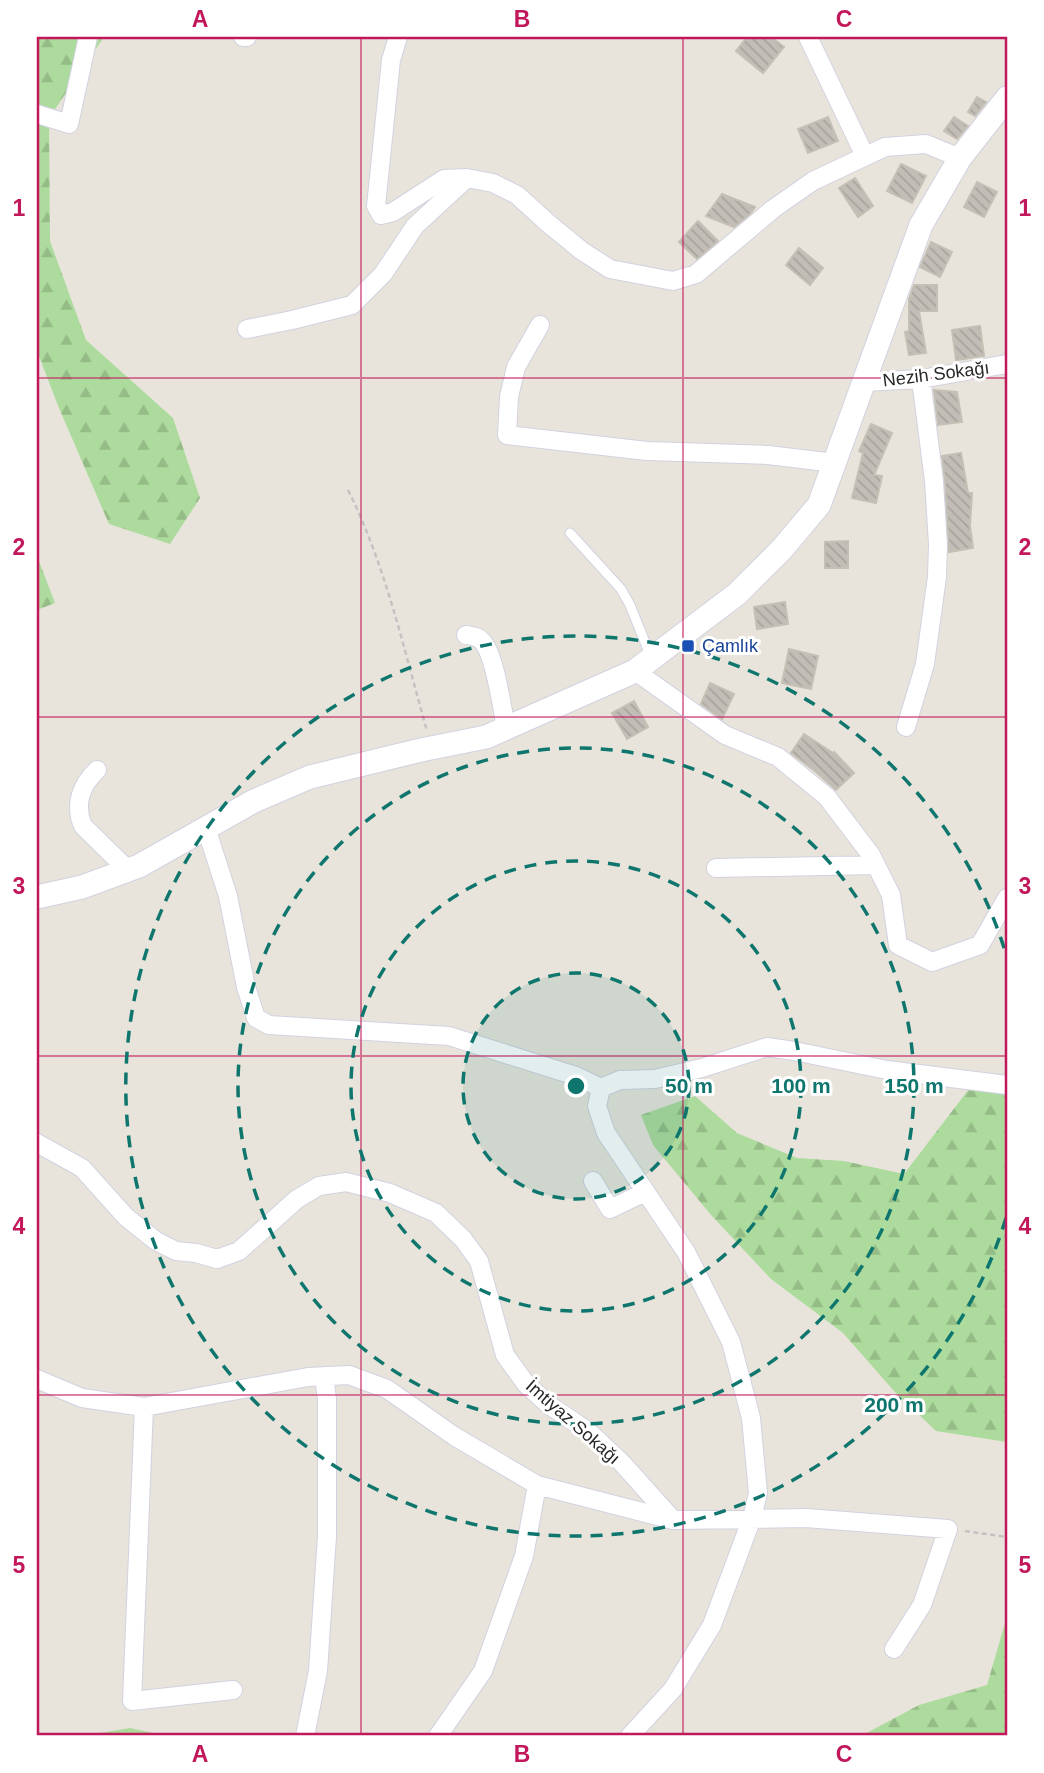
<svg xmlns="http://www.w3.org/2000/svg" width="1044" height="1773" viewBox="0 0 1044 1773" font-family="Arial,sans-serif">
  <defs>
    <pattern id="forest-firs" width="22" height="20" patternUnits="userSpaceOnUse" patternTransform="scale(1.75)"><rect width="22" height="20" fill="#addb9d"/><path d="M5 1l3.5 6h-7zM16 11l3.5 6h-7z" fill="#95bc87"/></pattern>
    <pattern id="building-back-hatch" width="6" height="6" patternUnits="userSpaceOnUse" patternTransform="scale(1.75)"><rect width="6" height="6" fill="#c2beb7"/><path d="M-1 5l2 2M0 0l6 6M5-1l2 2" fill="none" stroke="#a7a39d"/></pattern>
  </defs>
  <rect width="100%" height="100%" fill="#e9e4db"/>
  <path fill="url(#forest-firs)" d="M37,37H104L49,118L50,241L86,340L173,418L200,498L170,544L109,524L59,408L37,351Z
    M37,556L55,603L37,610Z
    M969,1089L1007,1092V1442L936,1431L894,1391L843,1333L771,1279L711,1215L653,1145L641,1115L695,1096L737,1133L797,1158L844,1161L904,1174Z
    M1007,1616V1736H861L919,1705L987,1685Z
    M130,1728L167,1736H82Z"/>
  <path fill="url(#building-back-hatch)" stroke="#c4c0b5" stroke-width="2" d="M747,37H771L784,47L763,73L736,51Z
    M977,97L986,102L975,116L968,112Z
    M828,117L838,141L808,153L798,129Z
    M954,117L968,126L957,139L944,131Z
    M901,164L926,176L912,203L887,191Z
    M855,178L873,206L858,217L839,188Z
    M977,182L997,192L984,217L964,207Z
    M722,194L755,207L750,214L734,227L706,216Z
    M698,221L718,241L697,259L679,242Z
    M931,242L952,252L940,277L920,267Z
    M799,248L823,268L810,285L786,265Z
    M914,285H937V311H919L926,353L909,355L905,332L909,331V299Z
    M980,326L984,356L956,360L952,330Z
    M934,390L957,392L962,422L938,425Z
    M871,424L892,433L874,475L882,476L876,503L852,498L863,453L859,451Z
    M961,453L968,493H972L970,526L973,548L949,552L945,480L942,456Z
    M848,541V568H825V542Z
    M785,602L788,624L757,629L754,607Z
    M789,649L818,656L811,689L782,683Z
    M710,683L734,694L722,719L701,704Z
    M634,701L648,727L627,739L612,713Z
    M804,734L833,753L834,752L854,773L836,790L815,771L791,753Z"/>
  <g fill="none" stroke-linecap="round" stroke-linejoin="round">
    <defs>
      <path id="service" d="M570,533L621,589L630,605L651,657"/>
      <path id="minor" d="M243,37H247
        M398,37L391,60L376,206L381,215L393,212L444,179L467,178
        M808,37L865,156
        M37,114L69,124L88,37
        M540,325L516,367L509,397L507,435L647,451L768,455L835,463
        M247,329L292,320L352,305L383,274L415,226L467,178L493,183L517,195L549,224L582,251L610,269L673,281L696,274L773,209L813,181L885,147L926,144L960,158
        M864,382L921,379L1007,364
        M466,635C472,636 477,636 482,641C495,654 502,708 506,728
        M635,671L725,735L778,757L827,797L871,855L891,895L898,945L932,962L980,945L1007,898
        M906,727L925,664L937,577L938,544L934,481L921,379
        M97,770C81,785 74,805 83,826L128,870
        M206,828L228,896L246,987L256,1018L269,1025L449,1036L576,1076L601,1088L620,1080L655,1079L702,1068L767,1047L794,1051L887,1070L1007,1085
        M716,868L876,865
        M601,1088L597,1106L606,1133L686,1252L731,1342L751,1418L758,1493L752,1518L712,1625L673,1689L630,1736
        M37,1143L82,1168L126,1217L156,1241L176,1251L196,1253L217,1259L239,1251L297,1199L319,1186L346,1182L390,1193L436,1213L463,1239L479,1261L505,1355L526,1384L549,1405L589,1432L622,1463L673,1520
        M593,1181L610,1209L645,1192
        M37,1379L82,1398L144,1407L308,1377L349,1375L387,1389L454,1436L537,1485L673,1520L806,1518L948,1529L922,1605L894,1649
        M144,1407L132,1701L233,1690
        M305,1736L318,1671L327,1536V1399L324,1376
        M438,1736L483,1671L524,1556L537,1485"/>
      <path id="tertiary" d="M37,897L82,887L139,866L254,801L310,777L421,750L486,737L635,671L737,594L782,549L819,505L921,225L960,158L1007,98"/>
    </defs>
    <use href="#service" stroke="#d1d2e0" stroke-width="11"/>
    <use href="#minor" stroke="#d1d2e0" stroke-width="20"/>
    <use href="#tertiary" stroke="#d1d2e0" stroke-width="25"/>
    <path stroke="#c3c3c3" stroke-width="2.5" stroke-dasharray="5 3.5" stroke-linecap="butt" d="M348,490C386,566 404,650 427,731
      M965,1531L1007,1537"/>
    <use href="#service" stroke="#fff" stroke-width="9"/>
    <use href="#minor" stroke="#fff" stroke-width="18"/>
    <use href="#tertiary" stroke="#fff" stroke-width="23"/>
  </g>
  <path fill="none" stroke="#c2185b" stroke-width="2" stroke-opacity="0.55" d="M361,37V1736M683,37V1736M37,378H1007M37,717H1007M37,1056H1007M37,1395H1007"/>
  <circle cx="576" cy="1086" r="113" fill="#0f766e" fill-opacity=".12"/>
  <g fill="none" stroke="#0f766e" stroke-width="3.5" stroke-dasharray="12 9">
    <circle cx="576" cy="1086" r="113"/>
    <circle cx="576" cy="1086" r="225"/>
    <circle cx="576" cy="1086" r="338"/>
    <path d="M1006 1218A450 450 0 1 1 1006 954"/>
  </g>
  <rect fill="#1a4fb4" stroke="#fff" stroke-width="2.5" x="681" y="639" width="14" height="14" rx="3.5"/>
  <g text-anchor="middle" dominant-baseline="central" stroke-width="6" stroke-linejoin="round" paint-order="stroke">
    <g font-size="18" fill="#282828" stroke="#fff">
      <text transform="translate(936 374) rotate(-7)">Nezih Sokağı</text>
      <text transform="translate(573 1422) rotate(41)">İmtiyaz Sokağı</text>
    </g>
    <g font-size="18" fill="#164399" stroke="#fff" text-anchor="start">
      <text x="702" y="646">Çamlık</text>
    </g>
  </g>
  <circle cx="576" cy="1086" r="10" fill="#0f766e" stroke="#fff" stroke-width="3.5"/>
  <g font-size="21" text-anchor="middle" font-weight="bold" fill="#0f766e" stroke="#fff" stroke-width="6" stroke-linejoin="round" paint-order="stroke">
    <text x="689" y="1093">50 m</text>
    <text x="801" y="1093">100 m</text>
    <text x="914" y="1093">150 m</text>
    <text x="894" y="1412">200 m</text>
  </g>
  <rect width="1044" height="1773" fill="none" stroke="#ffffff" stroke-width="77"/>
  <rect x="38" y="38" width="968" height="1696" fill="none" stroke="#c2185b" stroke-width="2.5"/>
  <g font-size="23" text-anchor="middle" font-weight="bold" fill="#c2185b">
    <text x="200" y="27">A</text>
    <text x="522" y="27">B</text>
    <text x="844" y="27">C</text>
    <text x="19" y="216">1</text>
    <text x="1025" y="216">1</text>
    <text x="19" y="555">2</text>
    <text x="1025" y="555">2</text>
    <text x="19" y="894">3</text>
    <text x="1025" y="894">3</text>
    <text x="19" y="1234">4</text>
    <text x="1025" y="1234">4</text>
    <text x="19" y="1573">5</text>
    <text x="1025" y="1573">5</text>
    <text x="200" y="1762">A</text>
    <text x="522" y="1762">B</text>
    <text x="844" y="1762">C</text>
  </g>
</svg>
